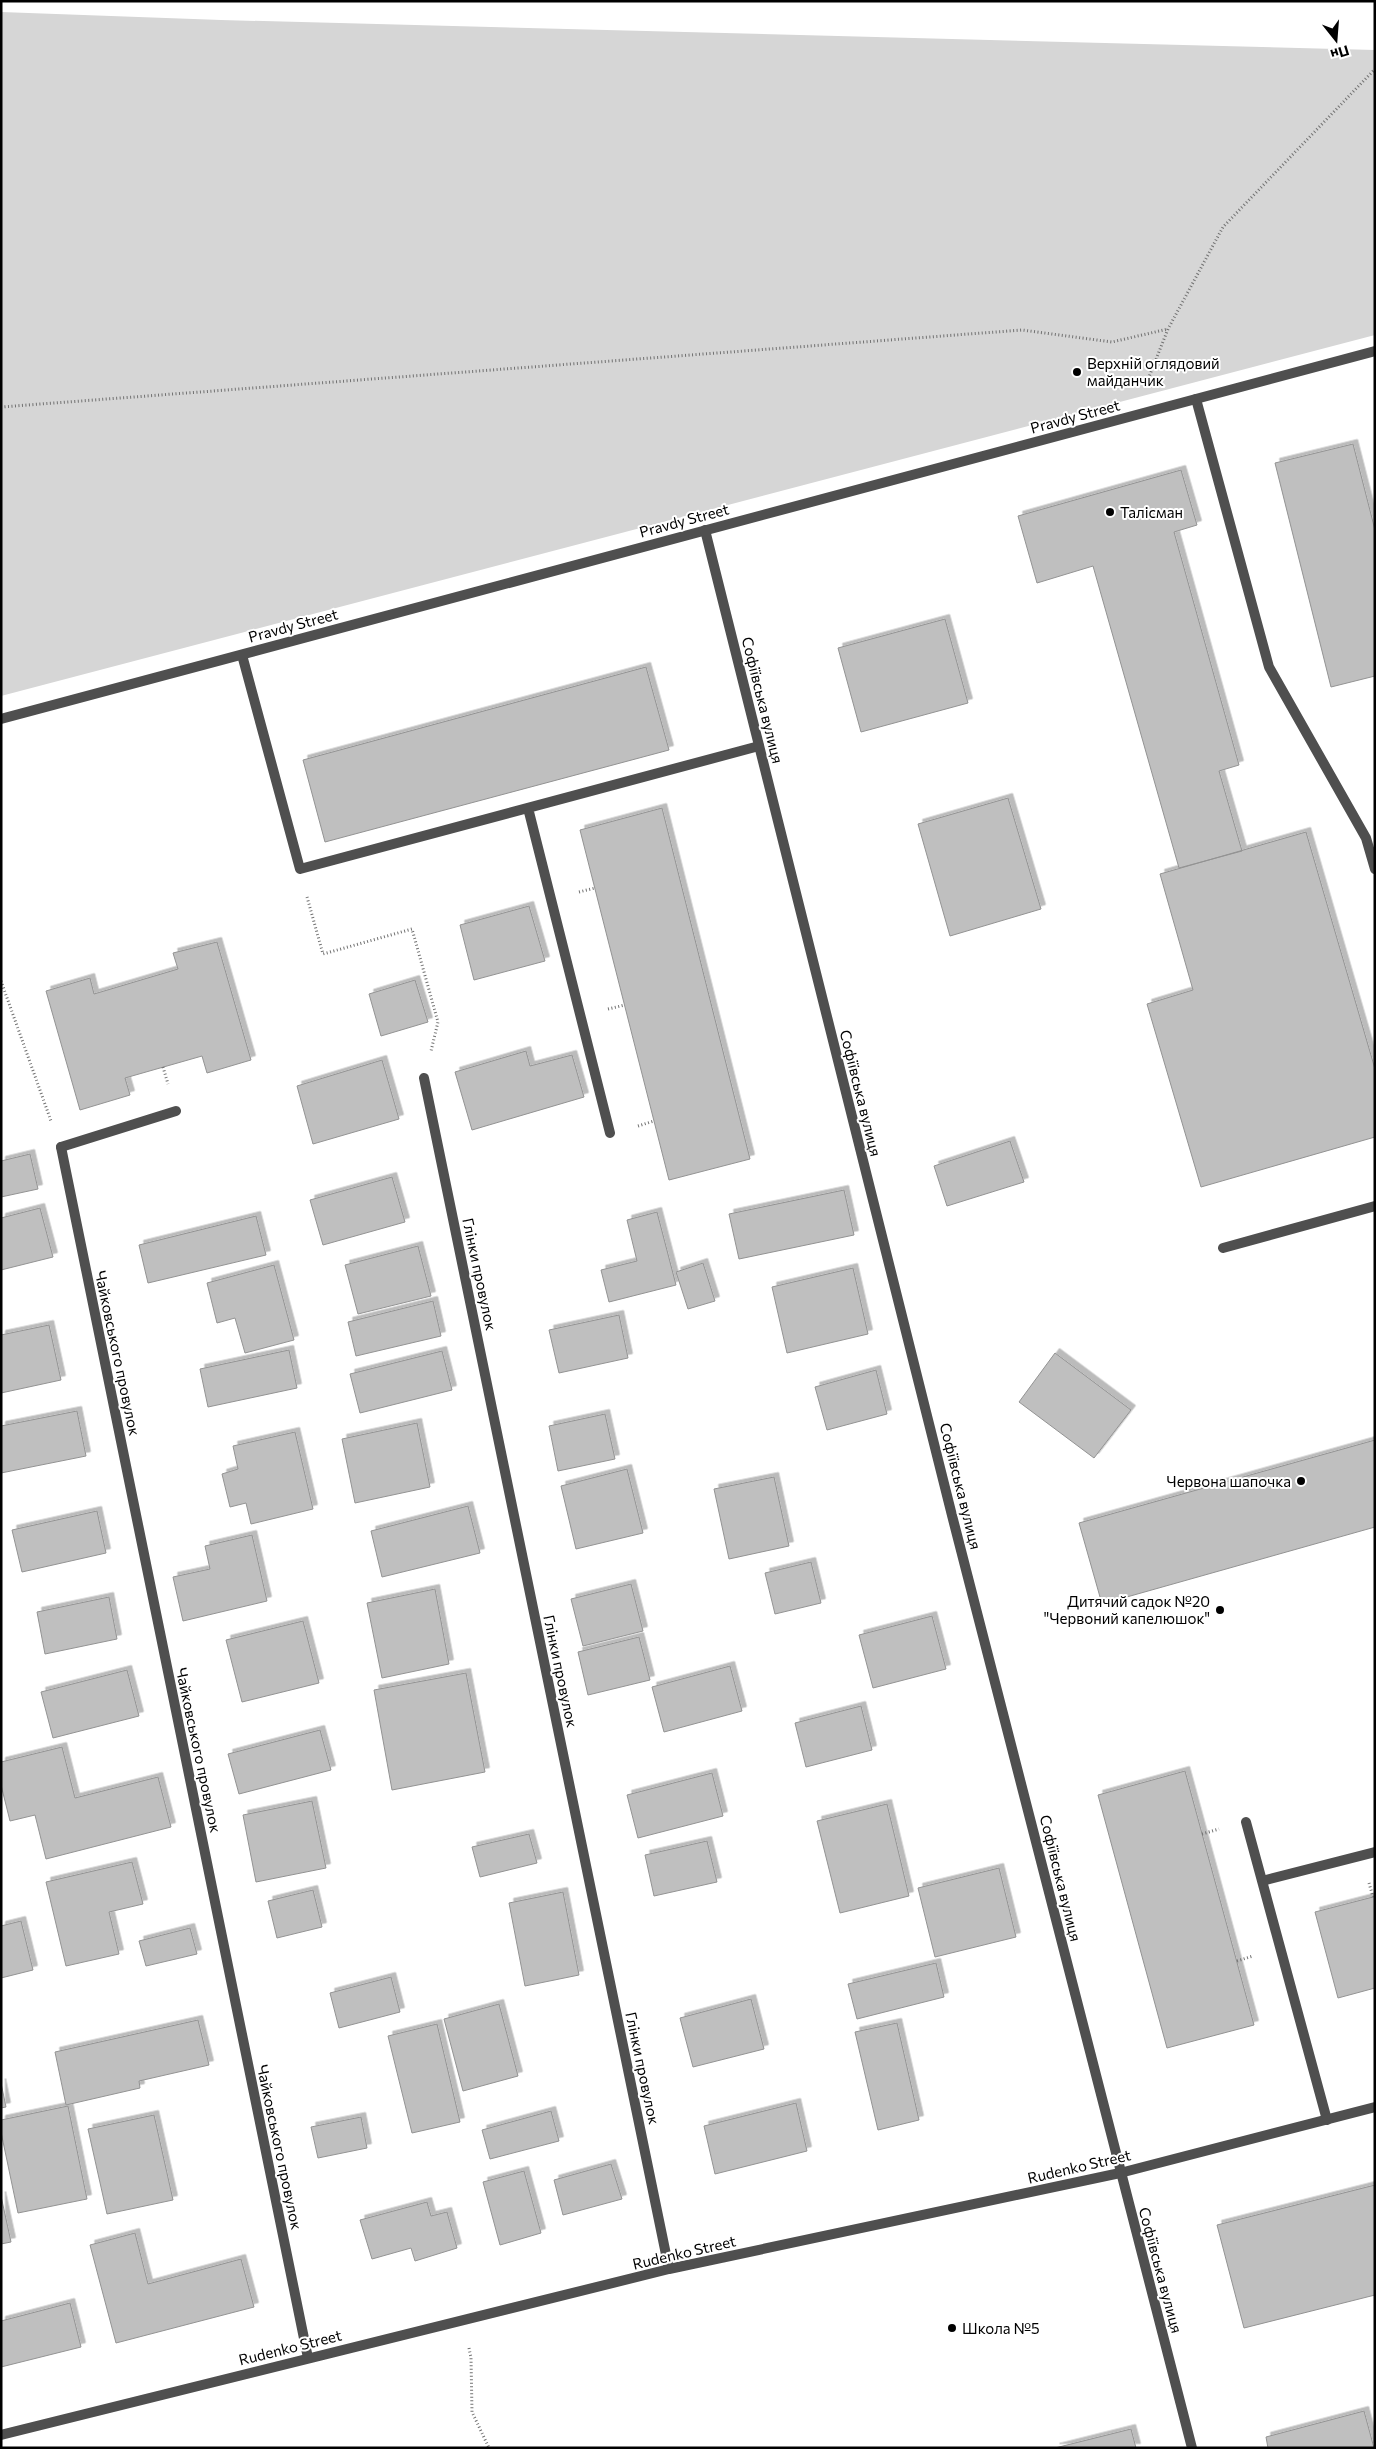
<svg xmlns="http://www.w3.org/2000/svg" width="1376" height="2449" viewBox="0 0 1376 2449" font-family="Commissioner,sans-serif">
  <defs>
    <filter id="shadow"><feDropShadow dx="4.5" dy="-4.5" stdDeviation="0" flood-color="#0004"/></filter>
  </defs>
  <rect width="100%" height="100%" fill="#fff"/>
  <path fill="#d6d6d6" d="M1,12L221,20L1375,50V335L1,696Z"/>
  <path fill="#bfbfbf" stroke="#939393" filter="url(#shadow)" d="M1353,444L1375,530V676L1331,687L1275,463Z
    M1181,470L1197,525L1174,532L1239,765L1219,771L1242,851L1179,868L1093,566L1037,583L1018,516Z
    M945,619L968,703L861,732L838,648Z
    M646,667L669,750L325,842L303,760Z
    M1008,798L1041,909L950,936L918,824Z
    M662,808L750,1159L669,1180L580,830Z
    M1306,832L1375,1069V1137L1201,1187L1147,1004L1193,990L1160,874Z
    M529,906L545,961L474,980L460,925Z
    M217,942L251,1060L207,1073L202,1056L125,1078L130,1095L80,1110L46,991L90,978L94,994L178,969L173,953Z
    M415,980L428,1022L381,1036L369,994Z
    M526,1051L530,1066L572,1055L584,1097L472,1130L455,1072Z
    M382,1060L399,1119L313,1144L297,1086Z
    M1010,1141L1024,1182L947,1206L934,1166Z
    M30,1154L38,1189L1,1197V1161Z
    M392,1177L405,1222L323,1245L310,1200Z
    M844,1190L854,1235L739,1259L729,1214Z
    M40,1208L53,1257L1,1270V1218Z
    M657,1212L676,1285L609,1302L601,1270L637,1261L627,1220Z
    M256,1216L266,1255L148,1283L139,1245Z
    M418,1246L431,1296L358,1314L345,1265Z
    M703,1263L715,1301L688,1309L676,1272Z
    M274,1265L294,1340L245,1353L235,1318L217,1323L207,1283Z
    M853,1268L868,1334L787,1353L772,1287Z
    M433,1301L441,1336L356,1356L348,1322Z
    M619,1315L628,1358L559,1373L549,1330Z
    M49,1325L61,1380L1,1393V1335Z
    M289,1350L297,1388L208,1407L200,1369Z
    M442,1351L452,1390L360,1413L350,1374Z
    M1055,1353L1131,1410L1094,1458L1019,1402Z
    M876,1370L887,1414L827,1430L815,1387Z
    M77,1411L86,1456L1,1473V1426Z
    M605,1414L615,1459L558,1471L549,1426Z
    M417,1423L430,1487L355,1503L342,1439Z
    M295,1432L313,1509L251,1524L246,1503L230,1507L222,1474L238,1469L233,1446Z
    M1375,1440V1527L1102,1604L1079,1523Z
    M627,1469L643,1533L576,1549L561,1486Z
    M774,1477L789,1546L729,1559L714,1489Z
    M468,1506L480,1553L382,1577L371,1531Z
    M97,1511L106,1553L22,1572L12,1530Z
    M252,1535L267,1601L183,1621L173,1577L210,1569L205,1546Z
    M811,1562L821,1603L775,1614L765,1573Z
    M631,1584L643,1631L583,1646L571,1599Z
    M435,1589L449,1664L382,1678L367,1603Z
    M109,1597L117,1639L45,1654L37,1612Z
    M932,1616L946,1669L873,1688L859,1635Z
    M303,1621L319,1683L242,1702L226,1640Z
    M639,1637L650,1680L588,1695L578,1652Z
    M730,1666L742,1711L664,1732L652,1687Z
    M127,1670L139,1716L53,1738L41,1692Z
    M466,1673L485,1772L392,1790L374,1690Z
    M861,1706L872,1750L806,1767L795,1723Z
    M320,1730L331,1770L239,1794L228,1754Z
    M62,1747L75,1798L158,1777L171,1827L46,1859L35,1815L10,1821L1,1785V1762Z
    M1185,1771L1254,2025L1167,2048L1098,1795Z
    M712,1773L723,1816L638,1838L627,1795Z
    M312,1801L326,1868L256,1882L243,1815Z
    M887,1804L909,1896L840,1913L817,1821Z
    M529,1834L537,1863L480,1877L472,1847Z
    M707,1841L717,1882L654,1896L645,1855Z
    M132,1862L143,1904L109,1912L119,1954L66,1966L46,1882Z
    M999,1868L1016,1937L935,1957L918,1888Z
    M313,1890L322,1927L277,1938L268,1901Z
    M563,1892L579,1975L525,1986L509,1903Z
    M1373,1897H1375V1988L1338,1998L1315,1912Z
    M21,1921L33,1970L1,1978V1926Z
    M190,1928L197,1954L146,1966L139,1941Z
    M936,1963L944,1997L857,2019L848,1984Z
    M391,1977L400,2012L339,2028L330,1993Z
    M751,1999L764,2049L693,2067L680,2018Z
    M499,2004L518,2076L463,2091L444,2019Z
    M198,2020L209,2065L139,2081L140,2088L66,2105L55,2052Z
    M897,2023L919,2120L878,2130L855,2032Z
    M437,2024L460,2122L412,2133L388,2036Z
    M1,2083L6,2107L1,2108Z
    M796,2103L807,2151L715,2174L704,2126Z
    M68,2106L87,2199L18,2213L1,2132V2120Z
    M551,2111L559,2141L490,2159L482,2130Z
    M154,2115L173,2200L107,2214L88,2129Z
    M361,2117L367,2148L318,2158L311,2127Z
    M611,2164L622,2199L563,2215L554,2180Z
    M524,2171L541,2233L500,2245L483,2182Z
    M1375,2185V2295L1244,2328L1217,2225Z
    M1,2196L11,2242L1,2244Z
    M427,2202L431,2216L447,2212L457,2248L415,2261L411,2248L372,2259L360,2220Z
    M135,2233L148,2284L241,2259L254,2307L116,2343L90,2245Z
    M70,2303L81,2347L1,2367V2321Z
    M1364,2411L1374,2448H1268L1266,2437Z
    M1131,2429L1136,2448H1055Z"/>
  <g fill="none" stroke-linecap="round" stroke-linejoin="round">
    <path stroke="#717171" stroke-width="3" stroke-dasharray="1 2.5" stroke-linecap="butt" d="M1147,382L1168,329L1223,227L1375,69
      M1,407L1022,330L1112,342L1168,329
      M579,892L595,888
      M307,897L323,954L412,929L438,1022L431,1051
      M1,981L51,1121
      M608,1009L625,1005
      M163,1067L168,1084
      M638,1126L654,1121
      M1202,1834L1219,1829
      M1369,1883L1373,1897
      M1237,1961L1253,1956
      M469,2348L471,2358L472,2412L489,2448"/>
    <path stroke="#4f4f4f" stroke-width="10" d="M1196,399L1269,667L1366,838L1375,869
      M242,655L300,869L759,746
      M528,808L610,1133
      M61,1147L176,1111
      M1223,1248L1375,1206
      M1246,1822L1327,2120
      M1262,1881L1375,1852"/>
    <path stroke="#4f4f4f" stroke-width="10" d="M1,719L1375,351
      M424,1078L669,2269
      M61,1147L308,2358
      M1,2435L669,2269L1120,2173L1375,2107"/>
    <path stroke="#4f4f4f" stroke-width="10" d="M705,530C864,1170 1025,1810 1192,2448"/>
  </g>
  <g fill="#000" stroke="#fff" stroke-width="2">
    <circle cx="1077" cy="372" r="5"/>
    <circle cx="1110" cy="512" r="5"/>
    <circle cx="1301" cy="1481" r="5"/>
    <circle cx="1220" cy="1610" r="5"/>
    <circle cx="952" cy="2328" r="5"/>
  </g>
  <g text-anchor="middle" dominant-baseline="central" stroke-width="4" stroke-linejoin="round" paint-order="stroke">
    <g font-size="15" fill="#000" stroke="#fff" text-anchor="start">
      <text x="1087" y="363">Верхнiй оглядовий<tspan x="1087" dy="17">майданчик</tspan></text>
      <text x="1120" y="512">Талісман</text>
      <text x="1291" y="1481" text-anchor="end">Червона шапочка</text>
      <text x="1210" y="1601" text-anchor="end">Дитячий садок №20<tspan x="1210" dy="17">"Червоний капелюшок"</tspan></text>
      <text x="962" y="2328">Школа №5</text>
    </g>
    <g font-size="15" fill="#000" stroke="#fff">
      <text transform="translate(1075 416) rotate(-15)">Pravdy Street</text>
      <text transform="translate(684 520) rotate(-15)">Pravdy Street</text>
      <text transform="translate(293 625) rotate(-15)">Pravdy Street</text>
      <text transform="translate(763 700) rotate(76)">Софіївська вулиця</text>
      <text transform="translate(861 1093) rotate(76)">Софіївська вулиця</text>
      <text transform="translate(480 1274) rotate(78)">Глінки провулок</text>
      <text transform="translate(118 1353) rotate(78)">Чайковського провулок</text>
      <text transform="translate(961 1486) rotate(76)">Софіївська вулиця</text>
      <text transform="translate(561 1671) rotate(78)">Глінки провулок</text>
      <text transform="translate(199 1750) rotate(78)">Чайковського провулок</text>
      <text transform="translate(1061 1878) rotate(76)">Софіївська вулиця</text>
      <text transform="translate(643 2068) rotate(78)">Глінки провулок</text>
      <text transform="translate(280 2147) rotate(78)">Чайковського провулок</text>
      <text transform="translate(1079 2166) rotate(-13)">Rudenko Street</text>
      <text transform="translate(684 2252) rotate(-13)">Rudenko Street</text>
      <text transform="translate(1161 2270) rotate(75)">Софіївська вулиця</text>
      <text transform="translate(290 2347) rotate(-14)">Rudenko Street</text>
    </g>
  </g>
  <rect width="1376" height="2449" fill="none" stroke="#000000" stroke-width="5"/>
  <g transform="translate(1336 40) rotate(163)" stroke="#ffffff" stroke-width="4" paint-order="stroke">
  <path d="M0-4L9 19L0 12L-9 19Z" fill="#000000"/>
  <text y="-8" font-size="14" font-weight="bold" text-anchor="middle" fill="#000000">Пн</text>
  </g>
</svg>
